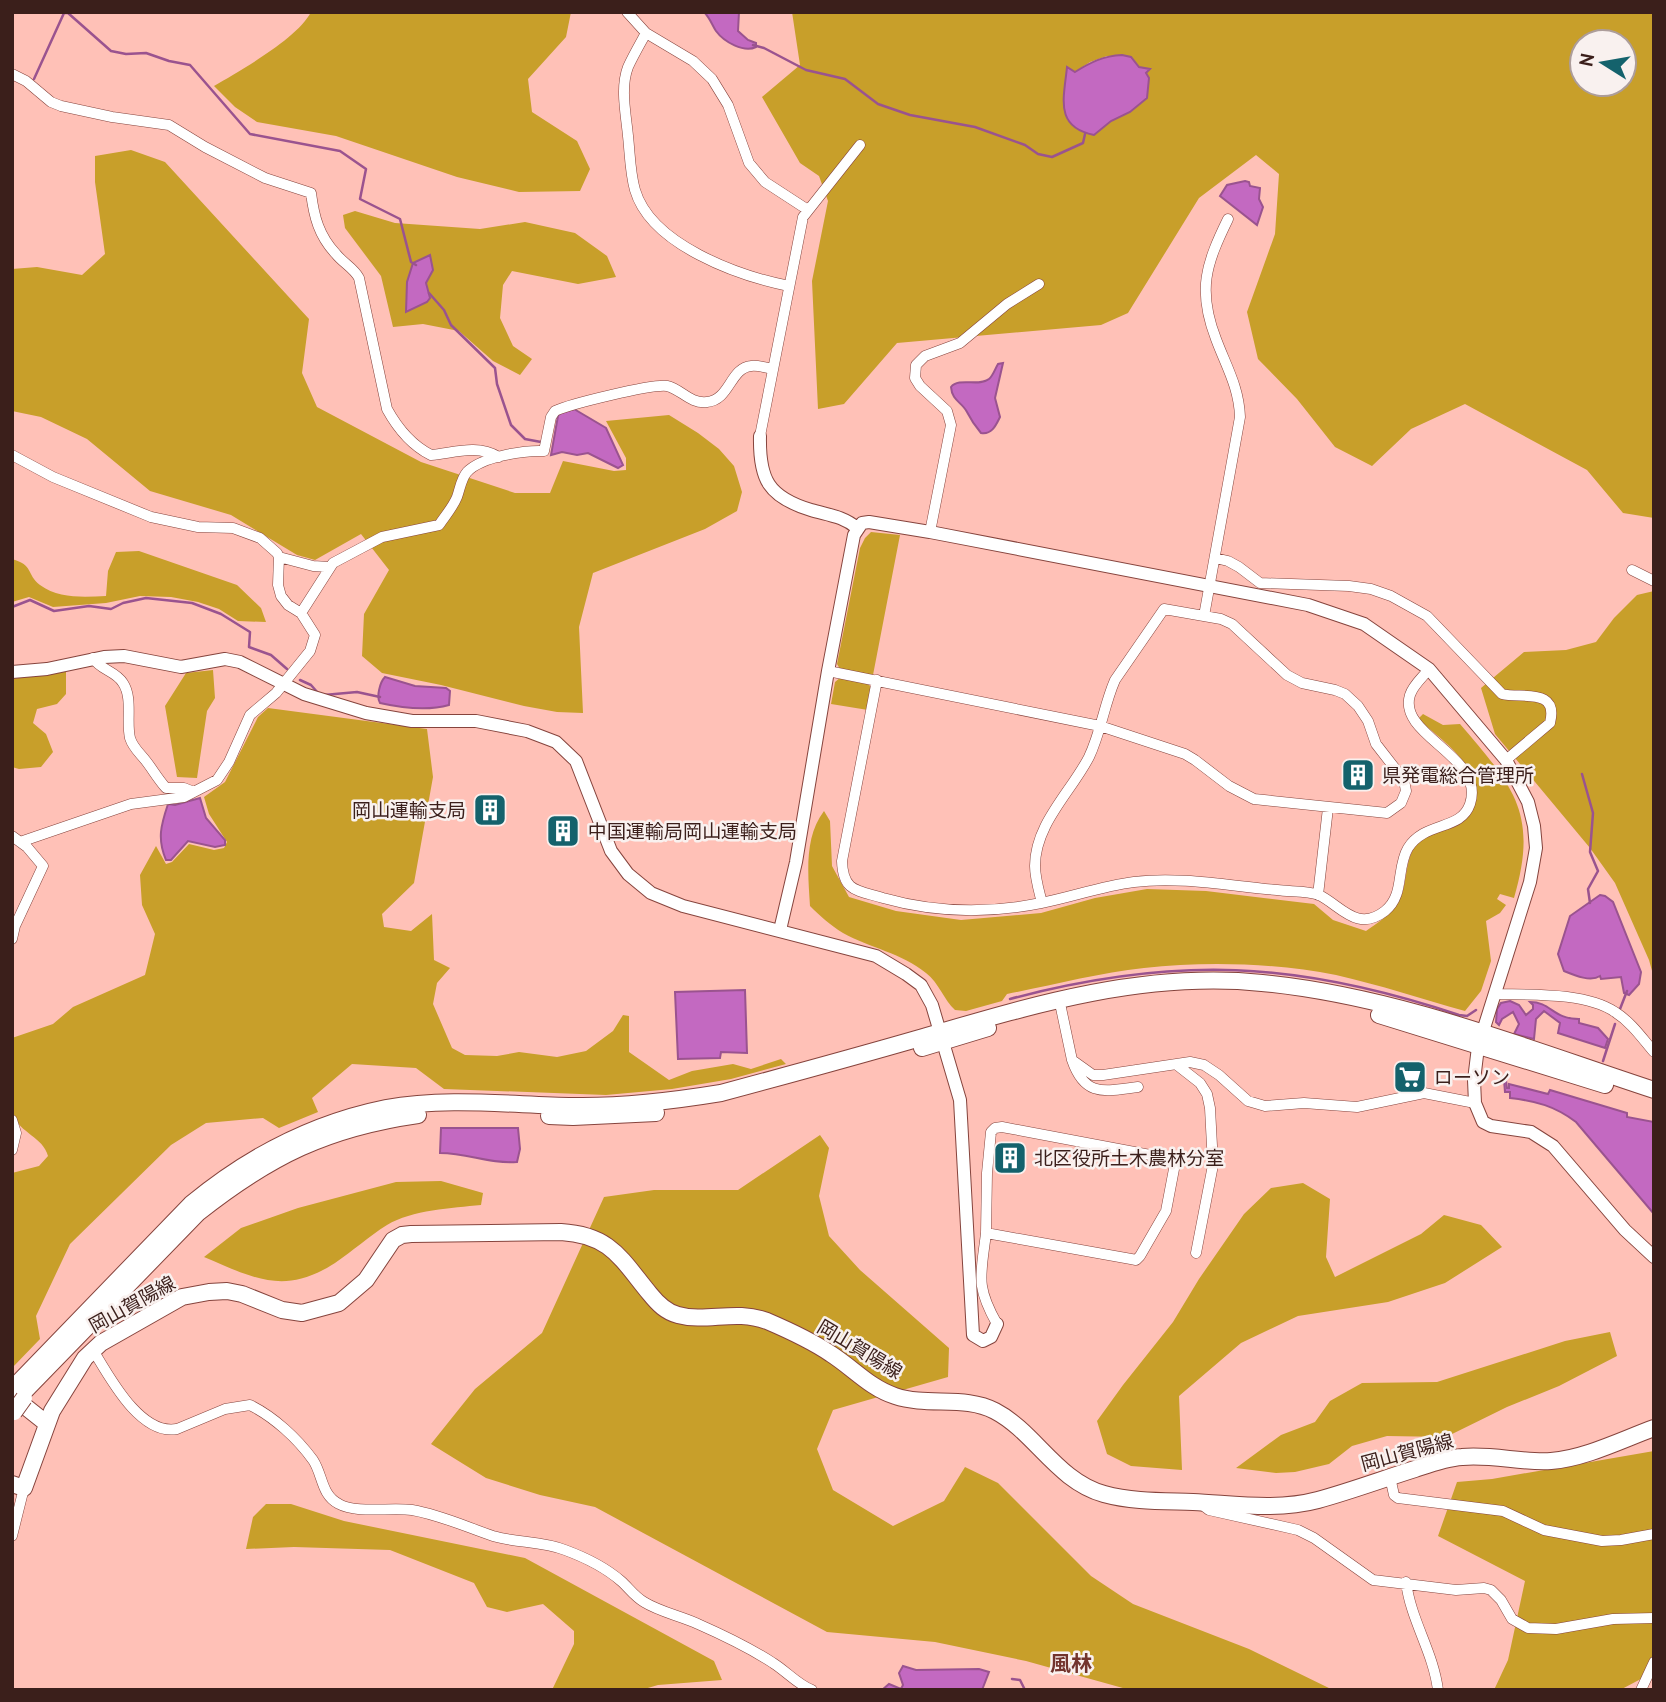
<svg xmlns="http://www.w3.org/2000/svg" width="1666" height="1702" viewBox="0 0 1666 1702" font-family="'PT Sans','Noto Sans JP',sans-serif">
  <rect width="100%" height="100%" fill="#ffc1b7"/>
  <path fill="#c89f2a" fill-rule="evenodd" d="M311,12H571L566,37L528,79L532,112L577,141L590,169L580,191L519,192L457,177L336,136L257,122L235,107L214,86C241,70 297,39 311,12Z
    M792,12H1654V518L1623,513L1587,470L1465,404L1411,429L1372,466L1335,447L1297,399L1258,359L1247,312L1275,234L1279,174L1256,155L1199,198L1128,313L1101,325L897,343L844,404L818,409L812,281L828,201L819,176L800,163L762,97L800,65ZM1582,42H1624V84H1582ZM1107,56L1131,57L1139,67L1149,70L1146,73L1147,98L1130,112L1111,121L1094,135L1071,72H1075L1090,62Z
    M131,150L165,162L309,319L302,373L317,407L421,462L515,493H550L563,461L614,471L626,470V458L606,421L669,415L698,433L719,449L734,466L742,492L737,511L705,529L593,573L579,627L583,713L557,712L524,706L441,685L382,673L362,656L364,614L389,570L361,534L315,560L297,555L231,515L150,491L87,439L41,417L12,411V269L37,267L82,275L105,254L95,182V156Z
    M355,211L395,223L480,229L525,222L575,233L607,256L616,277L578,284L512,271L503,285L500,318L513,346L532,359L520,375L493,361L459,331L423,324L393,327L381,276L345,228L343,215Z
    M871,532L900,535L873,675L840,669L837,664L860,548L865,538Z
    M139,551L237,585L261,608L266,622L238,621L219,609L198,602L171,597L140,596L106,603L53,607L29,597L12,602V559C34,565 26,574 40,585C59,599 84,597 106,596L108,571L116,552Z
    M1654,591V978L1649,960L1615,883L1590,848L1495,734L1481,688L1524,652L1566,650L1596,642L1614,618L1637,595Z
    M213,670L215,698L207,711L197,778L177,777L165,706L186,673Z
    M66,671V694L57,704L37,709L33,723L46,734L53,752L41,767L19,769L12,767V679Z
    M841,677L869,684L871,689L868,710L831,704L835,682Z
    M268,708L427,729L433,777L414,883L382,914L384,927L411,931L432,914L434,960L450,968L437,983L433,1004L452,1048L465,1055L497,1056L519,1052L557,1057L586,1051L613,1031L623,1015L629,1016V1052L669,1080L692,1071L733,1064L751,1069L781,1059L786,1064L731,1079L672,1089L606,1095L444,1089L416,1068L352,1064L312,1098L318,1112L279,1128L263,1118L206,1123L171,1145L70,1244L36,1316L40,1339L12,1368V1173L39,1166L48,1156C43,1137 20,1133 13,1115C9,1105 12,1052 12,1038L53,1024L73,1007L145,975L155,934L142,905L140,875L156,846L166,864L172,862L189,844L214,850L224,848L227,842L209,814L204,797L225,782L258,717Z
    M1423,714L1443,725L1460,724C1513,786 1539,813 1514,898L1500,894L1497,899L1506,905L1500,913L1486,921L1491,961L1481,991L1465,1011C1422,999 1380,985 1336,975C1275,963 1206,961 1144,968C1098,973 1053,985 1007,994L1002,1001L966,1011L955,1010C944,1000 939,983 926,973C902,953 870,948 843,933C830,925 820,916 810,906C808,874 804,837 824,811L830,821L832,866L849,897L896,911L961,920L1041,913L1095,898L1147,889L1206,891L1314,904L1333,920L1366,931C1377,923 1391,915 1398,903C1408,886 1404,863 1415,846C1426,831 1444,833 1458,825C1465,820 1468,816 1471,809C1490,771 1442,741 1418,719Z
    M820,1135L829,1148L819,1196L829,1236L860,1270L949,1348L948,1377L833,1410L817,1449L833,1490L893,1526L944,1501L965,1467L998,1483L1091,1576L1133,1604L1249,1649L1333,1690H1130L1026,1661L935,1642L827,1632L595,1507L540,1495L486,1478L431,1444L475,1389L542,1333L604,1197L654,1190H738Z
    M441,1181L483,1193L481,1205C452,1208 412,1210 387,1225C369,1236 353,1251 335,1263C284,1296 254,1278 204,1257L241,1228L298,1208L396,1182Z
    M1303,1183L1330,1199L1326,1257L1335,1277L1421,1234L1444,1215L1481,1225L1502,1247L1445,1283L1388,1302L1298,1316L1241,1343L1179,1396L1182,1470L1131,1466L1107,1454L1097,1421L1123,1385L1173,1322L1199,1279L1244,1214L1271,1188Z
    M1610,1332L1617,1356L1559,1386L1507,1407L1446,1437L1387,1436L1352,1446L1329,1464L1295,1472L1276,1473L1236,1468L1281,1435L1315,1422L1330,1401L1362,1383L1437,1382L1565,1341Z
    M1654,1451V1672L1620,1690H1494L1508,1660L1525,1581L1438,1536L1457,1482L1492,1479Z
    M266,1504H291L344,1521L525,1558L714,1661L722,1680L658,1685L641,1690H552L574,1644V1631L543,1604L507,1612L487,1607L474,1583L390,1550L294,1547L246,1549L253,1517Z"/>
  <path fill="#c369c1" stroke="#9a538f" stroke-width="2" d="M704,12H739L738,31L748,40L756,43V47C744,53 724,42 716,31C712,25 710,18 704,12Z
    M1122,55L1131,57L1139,67L1150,69L1146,73L1149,78L1147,98L1130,112L1111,121L1094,135C1054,127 1064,98 1067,67L1075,72C1091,62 1103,56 1122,55Z
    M1245,181L1249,182L1250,186L1260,188L1259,199L1263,207L1257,225L1220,196L1227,185Z
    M430,255L433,270L426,283L430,298L427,302L406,312L407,282L413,263Z
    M1003,363L995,398L1000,417C996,425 992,435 981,433C975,426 971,420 967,412C962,402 952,401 951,387C959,377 979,387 989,379C993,376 995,369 998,364Z
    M574,409L606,428L623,465L618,468L588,453L577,455L562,452L551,455L558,416L560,413Z
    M385,677L415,686L446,688L450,691L449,705C428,711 402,708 380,703C376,697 380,682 385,677Z
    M200,798L206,818L225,840V845L215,847L188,841L171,860H166C157,839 161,825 168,804L175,805Z
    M1600,895L1605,896L1613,902L1641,972L1639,984L1629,995L1624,993L1621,977L1601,979L1600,976C1591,982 1576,976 1564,971L1558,954L1570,916Z
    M745,990L747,1053L721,1052L720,1058L678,1059L675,992Z
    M1510,1001L1519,1005L1526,1015L1533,1009V1005L1530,1002C1551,1002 1553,1019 1579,1019V1023L1598,1028L1608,1039L1605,1048L1558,1033L1560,1023L1544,1011L1536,1019L1534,1039L1514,1034L1519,1024L1513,1012L1502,1019L1499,1025L1496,1022L1497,1009L1501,1003Z
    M1504,1080H1506L1507,1088H1509V1084L1548,1094L1550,1090L1627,1113V1117L1654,1122V1214L1576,1122C1555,1106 1536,1101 1510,1098V1092H1505Z
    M441,1128H518L520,1149L517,1162C488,1164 469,1153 440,1153Z
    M903,1666L916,1670L979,1669L989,1672L982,1690H882L889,1684L901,1689L903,1685L899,1673Z"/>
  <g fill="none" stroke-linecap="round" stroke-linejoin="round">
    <path stroke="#9a538f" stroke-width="2.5" d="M753,45L764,48L806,70L845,79L878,104L910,115L975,127L1025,145L1038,154L1052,157L1083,143L1085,134
      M34,79L64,13H68L111,51L126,54L146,53L169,61L190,65L250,134L340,151L366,169L360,199L400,219L411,262L416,265
      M429,293L444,310L451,325L495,368L497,384L511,425L525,439L541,442
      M12,607L30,600L54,611L89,606L111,609L123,603L146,598L192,603L221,614L250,632L249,647L271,655L287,669
      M300,680L311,685L318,693
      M324,695L357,692L380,697
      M1582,774L1593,813L1590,852L1598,871L1588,889L1590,903
      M1010,999C1176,955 1297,961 1459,1015L1467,1016L1476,1010
      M1620,1009L1627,991
      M1603,1061L1615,1024
      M1012,1679L1020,1680L1025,1690"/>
    <defs>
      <path id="minor" d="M627,12L646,33L693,61L712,79L728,105L749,163L765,182L808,210
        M646,33C640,44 633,56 628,67C620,88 626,114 628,136C630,154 630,173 635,190C651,245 739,276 789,286
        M12,74L26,81L51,102L61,106L112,117L169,125L205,147L265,178L311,193C314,217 319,236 336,254C343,263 354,268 359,278L387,409C398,429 411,445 431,455C454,453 476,444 499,457
        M760,436L803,217L860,145
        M12,455L53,477L151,517L198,527L233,528L260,538L277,553L279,557L278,585L281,596L288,605L301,613L315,635L310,651L276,693L250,715L229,762L217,780L184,797L131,804L20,842
        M930,532L951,425L947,411L920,386L915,378L916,365L925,356L960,343L1007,304L1039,284
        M279,557L313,566L329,567
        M1215,558L1228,561L1239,567L1260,583L1349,586L1371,589L1391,596L1427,616L1502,694C1521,699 1559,687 1550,723L1506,760
        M1632,570L1654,581
        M301,613L333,563L382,537L439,525C445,516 453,507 457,497C460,489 461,479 467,472C481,457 524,450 544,451L551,417L555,411C570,404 651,384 667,386C681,389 690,404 707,402C730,400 730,368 751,366C758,365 767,368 773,369
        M1204,616L1240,417C1239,387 1226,366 1216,339C1197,290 1206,264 1228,219
        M93,658C100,670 116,671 123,683C133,698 126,721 130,738C133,748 140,753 146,761C153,770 158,779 166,788H184L194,792
        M828,671L1100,726L1185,754L1195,760L1229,786L1254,799L1387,813L1401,803L1406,791L1404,780L1376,744L1368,721L1358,706L1345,694L1335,690L1302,683L1287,675L1232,624L1221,619L1164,609L1115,680C1104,705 1101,732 1089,757C1071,792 1035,824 1035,866C1035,878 1039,891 1042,903
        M877,680L842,861C843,892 857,890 883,898C936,913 987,914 1041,903C1072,897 1102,886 1134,882C1180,876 1230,886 1277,890C1289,892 1307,890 1319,895C1340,905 1357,933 1385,911C1405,895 1396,868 1408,848C1425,821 1461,831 1470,804C1486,756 1397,736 1410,695C1413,685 1423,677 1429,669
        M12,836L27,847L43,866L15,926L12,939
        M1318,895L1328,808
        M1495,994C1531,995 1585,992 1615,1012C1631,1022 1642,1038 1654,1052
        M1061,1008L1072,1060L1093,1075H1103L1190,1062L1204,1065L1219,1075L1248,1101L1265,1106L1304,1103L1357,1107L1424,1093L1475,1103
        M1072,1060C1085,1098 1105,1091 1138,1087
        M1177,1065L1200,1083L1207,1094L1210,1108L1213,1165L1196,1253
        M12,1120L16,1133L12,1150
        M1002,1127L1166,1158L1172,1163L1174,1169L1166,1211L1140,1256L1136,1260L1131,1259L986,1233L987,1173L991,1132L995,1128Z
        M986,1233C981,1276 975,1285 997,1324
        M93,1350C109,1376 140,1436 177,1429L225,1409L250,1405C274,1417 297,1438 313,1460C323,1475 321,1495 339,1504C357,1514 391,1507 412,1510C441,1515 466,1527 493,1536C516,1543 542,1541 565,1550C584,1557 606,1568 621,1581C629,1588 634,1596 644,1602C660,1612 681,1616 698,1624C723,1635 750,1648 773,1663C786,1671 798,1685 812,1690
        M1390,1477L1394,1495L1398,1498L1503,1511L1544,1530L1602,1541L1621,1540L1654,1534
        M1205,1507L1209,1510L1298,1530L1314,1538L1373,1580L1456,1590L1484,1588L1491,1590L1501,1600L1512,1619L1528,1628L1556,1629L1613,1619L1654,1618
        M12,1536L24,1488
        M1406,1582C1411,1621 1433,1651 1438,1690
        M1641,1690L1654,1662"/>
      <path id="tertiary" d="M760,436C759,479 768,497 811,510C828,515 843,516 857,528
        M12,672L47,669L104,657L124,656L181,667L225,659L240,662L304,694L366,713L412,721H476L527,731L556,742L576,761L611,851L628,874L651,893L683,906L876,956L906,974L921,985L932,1005L960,1100L973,1335L983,1341L991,1337L997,1324
        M780,930L796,862L828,671L854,535L862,523L869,522L930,532L1308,605L1364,624L1429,669L1506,760L1528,802L1534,826L1536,848L1530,882L1478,1047L1474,1080L1475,1103L1483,1122L1491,1126L1531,1132L1553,1146L1625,1230L1654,1257"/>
      <path id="primary" d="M1379,1015L1605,1085
        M922,1048L988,1028
        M549,1116L573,1117L656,1113
        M12,1389L191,1204C249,1156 312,1123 386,1108C447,1097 511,1105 573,1106C623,1107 672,1101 721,1093C788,1075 854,1057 920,1038C1032,1005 1144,971 1262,983C1397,996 1526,1048 1654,1090
        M21,1395L198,1213C270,1156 327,1128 418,1115
        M12,1396L46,1423
        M12,1484L24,1488L52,1411L85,1358L101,1343L182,1297L209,1292L227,1291L242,1294L282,1310L302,1313L339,1303L366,1280L393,1240L402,1235L411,1234L561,1232C611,1235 621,1259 650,1294C658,1304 666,1312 678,1315C707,1323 735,1309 767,1321C788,1330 812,1341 831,1354C853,1368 870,1388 895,1396C928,1407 965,1395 995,1411C1035,1432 1057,1481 1104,1494C1133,1502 1163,1501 1193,1502C1235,1504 1277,1511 1318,1500C1351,1491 1383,1479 1415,1469C1430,1464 1446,1458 1462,1457C1492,1454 1522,1463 1551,1461C1586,1458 1621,1440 1654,1428"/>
    </defs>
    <use href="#minor" stroke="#86443d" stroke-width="11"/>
    <use href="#tertiary" stroke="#86443d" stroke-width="14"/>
    <use href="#primary" stroke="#86443d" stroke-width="18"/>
    <use href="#minor" stroke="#fff" stroke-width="10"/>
    <use href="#tertiary" stroke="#fff" stroke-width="12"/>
    <use href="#primary" stroke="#fff" stroke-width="16"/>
    <defs>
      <path id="primary-bridge" d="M14,1412L24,1398"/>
    </defs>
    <use href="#primary-bridge" stroke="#86443d" stroke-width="18" stroke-linecap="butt"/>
    <use href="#primary-bridge" stroke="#fff" stroke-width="16"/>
  </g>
  <defs>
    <symbol id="building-square" viewBox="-11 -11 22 22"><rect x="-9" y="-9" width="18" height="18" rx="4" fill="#14626c" stroke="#f9f1ef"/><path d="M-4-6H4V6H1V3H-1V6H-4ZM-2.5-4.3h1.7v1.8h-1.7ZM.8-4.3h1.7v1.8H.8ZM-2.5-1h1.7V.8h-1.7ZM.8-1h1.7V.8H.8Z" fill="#fff"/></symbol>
    <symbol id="supermarket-square" viewBox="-11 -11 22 22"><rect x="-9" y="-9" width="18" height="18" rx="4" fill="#14626c" stroke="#f9f1ef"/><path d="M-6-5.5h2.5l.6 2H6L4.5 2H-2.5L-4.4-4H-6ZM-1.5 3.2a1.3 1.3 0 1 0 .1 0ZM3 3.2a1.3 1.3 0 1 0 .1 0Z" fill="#fff"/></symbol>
  </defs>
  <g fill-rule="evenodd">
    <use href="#building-square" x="1339" y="756" width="38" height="38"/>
    <use href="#building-square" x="471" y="791" width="38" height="38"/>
    <use href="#building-square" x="544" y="812" width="38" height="38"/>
    <use href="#supermarket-square" x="1391" y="1058" width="38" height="38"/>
    <use href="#building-square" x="991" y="1139" width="38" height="38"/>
  </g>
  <g text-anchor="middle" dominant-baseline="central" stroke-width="5" stroke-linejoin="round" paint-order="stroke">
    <g font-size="19" fill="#3b1f1b" stroke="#f9f1ef" text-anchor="start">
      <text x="1382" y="775">県発電総合管理所</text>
      <text x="466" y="810" text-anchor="end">岡山運輸支局</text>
      <text x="588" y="831">中国運輸局岡山運輸支局</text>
      <text x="1434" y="1077">ローソン</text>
      <text x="1034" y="1158">北区役所土木農林分室</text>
    </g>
    <g font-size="19" fill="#3b1f1b" stroke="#f9f1ef">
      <text transform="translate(132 1304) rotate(-29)">岡山賀陽線</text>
      <text transform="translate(860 1349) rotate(31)">岡山賀陽線</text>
      <text transform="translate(1407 1452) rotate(-15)">岡山賀陽線</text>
    </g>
    <g font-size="21" font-weight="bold" fill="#73342d" stroke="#f9f1ef">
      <text x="1071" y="1663">風林</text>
    </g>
  </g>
  <rect width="1666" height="1702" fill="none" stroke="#3b1f1b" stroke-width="28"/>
  <g transform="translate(1603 63) rotate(281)"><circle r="33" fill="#f9f1ef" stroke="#ad9d9a" stroke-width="2"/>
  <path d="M0-5L12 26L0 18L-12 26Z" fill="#14626c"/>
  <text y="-10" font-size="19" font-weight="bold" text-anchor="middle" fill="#3b1f1b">N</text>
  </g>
</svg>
